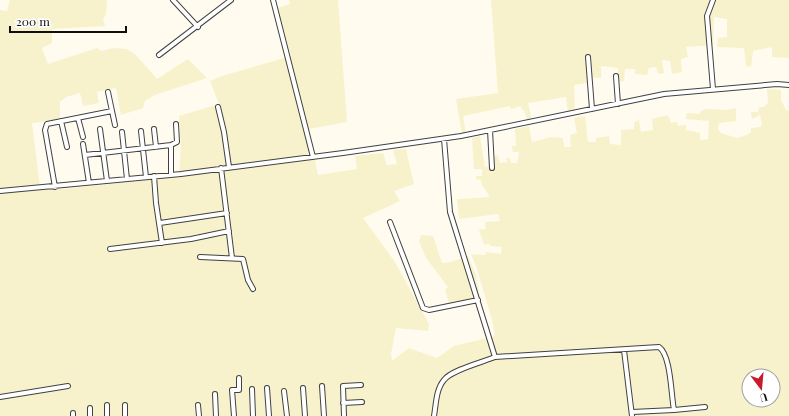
<svg xmlns="http://www.w3.org/2000/svg" width="789" height="416" viewBox="0 0 789 416" font-family="'Playfair Display',serif">
  <rect width="100%" height="100%" fill="#fffbee"/>
  <path fill="#f7f2cc" fill-rule="evenodd" d="M10,0H107L106,14L103,20L105,26L52,29V43L42,48L48,64L97,48L102,51L113,48L126,49L135,54L157,79L188,59L207,78L155,95L145,101L143,108L121,115L116,88L97,92L99,103L83,106L80,93L66,97L60,102V119L32,123L40,187L62,189L179,177L181,145L179,116L219,104L210,81L222,76L291,56L277,8L290,4L289,0H338L347,122L309,129L318,175L357,169L355,156L383,153L387,165L397,164L393,150L406,149L414,184L394,191L400,201L363,218L395,262L429,324L428,331L396,328L391,354L392,361L409,348L437,358L454,346L495,336L492,320L477,269L471,254L485,255L486,252L501,254L502,247L490,246L489,244L484,245L479,230L486,229L485,222L500,221L498,214L459,219L457,199L490,197L482,185L481,180L476,179V176H482V169H474L472,138L480,136L485,167L492,166L490,157L498,155L500,163L507,162L506,158H510L511,163H517L519,152H513L512,146H516L515,129L529,126L532,142L551,137L563,138L564,147H571L570,135L577,133L574,118L585,116L588,142H596V138L609,136L610,144L621,145V130L634,129V122L639,120L641,132L653,130L652,119L668,115L671,123L677,122L678,126L686,125V130L700,133V140L708,139L709,121L686,119L687,113L699,114L701,111L705,109L726,110L736,108V121L719,123L718,129L721,133L737,138L747,135L751,132V128L760,127L762,124L760,115L752,119L751,112H758L759,107H764L768,103L767,89L781,90V100L786,110L789,111V416H0V10L7,11ZM749,376H773V400H749Z
    M491,0H789V58L772,57V47L753,51L751,67L746,66L744,48L717,47L718,38L727,37V19L714,17L713,45L686,47L688,57L681,59L682,72L672,74L670,61L662,60L664,73L658,74L656,67L649,68L647,75L635,74V69H625L624,81L618,82V68L601,66V78L587,77L588,83L574,85L575,113H568L566,97L528,103L532,121L528,122L524,110H522L521,106L511,109L510,106L463,116L466,134H462L456,99L498,93Z
    M421,235L433,236L442,263L451,262L468,256L476,275L480,299L466,303L452,304L449,303L445,290L448,287L426,258L419,241Z"/>
  <g fill="none" stroke-linecap="round" stroke-linejoin="round">
    <defs>
      <path id="street" d="M173,0L198,27
        M273,0L313,157
        M159,55L231,0
        M588,57L592,109
        M616,76L618,104
        M713,89L707,16L713,0
        M108,92L112,111
        M218,107L224,132L229,167
        M78,118L83,137
        M61,121L67,147
        M100,129L107,181
        M154,129L156,147
        M490,130L492,168
        M141,131L146,177
        M122,132L127,179
        M83,144L89,183
        M171,145L177,142L176,124
        M85,155L171,145V175
        M221,168L232,258
        M154,176L156,203L162,243
        M55,187L45,130L47,124L112,111L115,125
        M0,191L181,174L343,153L461,136L664,94L777,84L789,85
        M390,222L423,308L429,310L478,300
        M160,223L227,213
        M110,249L191,239L229,231
        M200,257L243,259L248,280L253,289
        M624,350L632,416
        M495,357L659,347C671,355 671,395 674,410L705,407
        M322,386L324,416
        M267,388L269,416
        M303,388L305,416
        M252,389L253,416
        M284,391L287,416
        M215,394L216,416
        M0,397L68,386
        M343,403L362,402
        M107,405V416
        M125,405V416
        M198,405L199,416
        M632,412L674,410
        M73,416V413
        M90,416V408
        M234,416L232,390H239V378
        M344,416L343,386L361,385
        M434,416C436,405 436,389 444,380C451,370 483,362 495,357L450,212L444,139"/>
    </defs>
    <use href="#street" stroke="#414141" stroke-width="6"/>
    <use href="#street" stroke="#fff" stroke-width="4"/>
  </g>
  <g transform="translate(761 388) rotate(164)"><circle r="19" fill="#ffffff" stroke="#9f9f9f"/>
  <path d="M0-3L7 15L0 10L-7 15Z" fill="#c81b2b"/>
  <text y="-6" font-size="11" font-weight="bold" text-anchor="middle" fill="#0e0e0e">U</text>
  </g>
  <path d="M10 26v6h116v-6" fill="none" stroke="#0e0e0e" stroke-width="2"/>
  <text x="16" y="26" font-size="12" fill="#0e0e0e" stroke="#ffffff" stroke-width="3" paint-order="stroke">200 m</text>
</svg>
